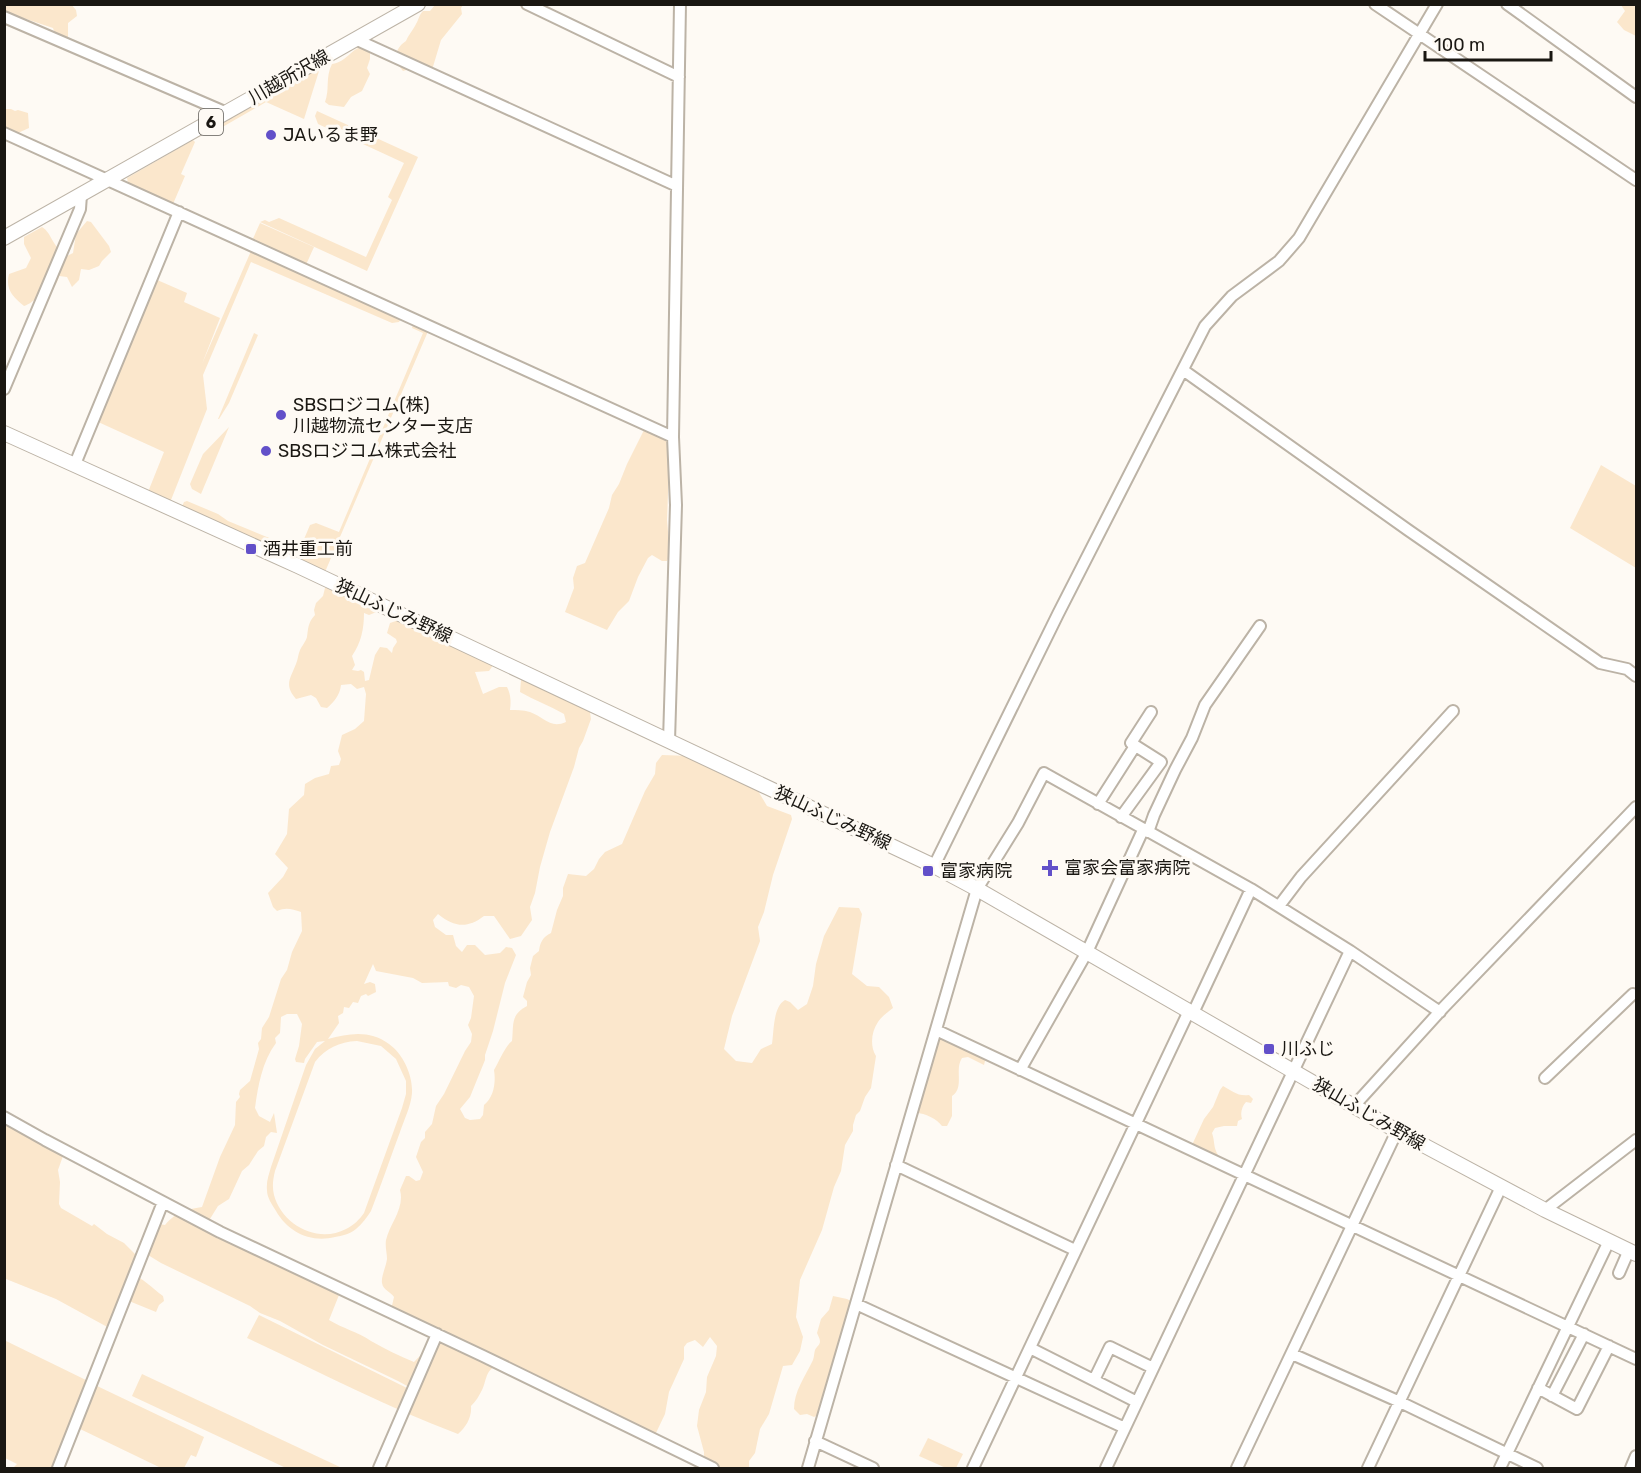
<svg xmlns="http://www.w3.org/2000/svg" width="1641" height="1473" viewBox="0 0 1641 1473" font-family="Rubik,'Noto Sans JP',sans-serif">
  <rect width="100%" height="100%" fill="#fefaf4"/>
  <path fill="#fbe7cc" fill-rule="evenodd" d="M71,4L76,10L77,16L68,23V37L63,38L55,34L53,28L5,12V5Z
    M435,5H463L461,8L462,14L441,40L432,70L413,68L403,71L395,61C396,52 398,46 406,41C409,34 413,30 416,24C419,19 419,15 423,11H430Z
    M1621,5H1636V36L1624,30L1617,22L1625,11Z
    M364,46L370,51V59L367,68L370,74L362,91L351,97L344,107L329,105L325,102C330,89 325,78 332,64C347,62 350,49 364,46Z
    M318,69L319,71L304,119L266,102L212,133L211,130Z
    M4,109H11L15,111L18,110L28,113L29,128C18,133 17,135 5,130Z
    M317,111L418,157L367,271L260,222L265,220L269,222L279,218L366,257L392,200L388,197L404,163L350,138L351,134L335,126L333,131L318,124L315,116Z
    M193,140L195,142L181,174L185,176L173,204L128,183L127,178Z
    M87,221L91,222L109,246L111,252L102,261L99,266L89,270L81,269L79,280L72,287L67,277L59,276C55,292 48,290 38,298C32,301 30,304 24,306C13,297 5,289 9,274L26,268L31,258L24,244V237L42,227C52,233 52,247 67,256L73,253L76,234Z
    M260,223L314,247L305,267L251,243Z
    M251,251L402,316L399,322L392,323L251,262L203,375L207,409L171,500L169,501L148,492L164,452L96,421L155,279L187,293L184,302L220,318L202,364Z
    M413,324L429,329L325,572L297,560L296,558L310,525L316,523L339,532L423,333L412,328Z
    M254,333L258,335L229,403L219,419H218Z
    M229,427L201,494L192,489L190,484L203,454Z
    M644,430L670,439L667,520L670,554L667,561H662L652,555L648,558L638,577L629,601L618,612L607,630L565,612L574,588L573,578L577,566L585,563L609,508L612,495L619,484L627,464Z
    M1601,465L1636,486V568L1570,528Z
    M187,501L218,514L228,521L289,546L287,551H285L284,553L181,509L184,502Z
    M330,585L384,609L369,615L364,613C364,629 361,643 352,656L355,665L352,670L358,671L361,670L364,672L365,681L369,680L375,655L380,647L387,648L392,653L393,648L397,642L396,639L387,633L390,623L402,619L494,664L489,671L475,672L483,694L499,687H507C511,695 511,701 510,710C516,710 523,710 530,712C544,717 550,729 566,722L564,714C550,706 534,700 520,692L521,680L524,678L584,705L590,712L591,719L583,741L579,748L574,767L550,832L540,867L535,893L530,907L532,920L521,936L510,939L494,916H484C467,929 454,927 438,914L433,920L435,927L446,935H453L456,946L462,952L467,945H475L485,955L500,953L506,947L512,948L516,955L505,983L493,1031L485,1055V1060L470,1097L460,1109L465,1118L470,1120L480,1119L483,1115L484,1105C494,1097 496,1082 494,1070C499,1062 505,1046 512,1041C514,1025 510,1015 527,1006V1001L523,997L527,982L531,975L530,968L533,956L539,951C540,942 543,937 551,933L557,910L563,896V888L568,874L586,876L594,869L599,859L605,852L622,844L645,791L655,774L656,763L662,755L690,756L757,789L767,806L791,815L792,819L773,875L764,912L758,927L760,941L732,1016L724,1049L736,1061L752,1063L761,1049L772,1044C774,1031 773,1007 785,1000L790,1002L798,1010L807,1004L813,986L816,964L824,936L839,907L859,908L862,914L852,974L867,986L879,987L889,997L893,1008C888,1012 881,1017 878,1022C871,1032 870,1047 876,1056L871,1088L865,1097L860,1111L856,1115L853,1125V1131L845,1145L841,1171L834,1187L822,1230L800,1280L796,1317L803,1337L800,1351L792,1365L783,1366L769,1414L760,1429L755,1453L749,1461V1468H720L704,1461V1452L697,1426L699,1410L706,1392L707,1377L716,1356L717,1346L710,1337L703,1347L695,1340L687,1343L684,1347V1359L669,1392L665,1414L655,1435L497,1366C485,1370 487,1380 482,1390C479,1396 476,1401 471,1406C472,1417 466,1427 458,1434C386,1407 317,1371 247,1338L259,1315L407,1388V1386L398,1381L323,1345L280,1321L260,1313L250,1306L161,1263L148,1255L159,1224L165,1225C177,1211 186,1210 202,1207L220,1157L235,1125L236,1102L240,1097L239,1094L240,1090L250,1081L259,1049L258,1043L261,1039L262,1028L269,1017L281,979L287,970L292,952L302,931L301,912C292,909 286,907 277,911L273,907L268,893L283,877L288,868L275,854L287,834L289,809L304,795L305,784L315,778L329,774L331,766L339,765L341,759L338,751L342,735L355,729L364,721L366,694L364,687L357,689L351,684L341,685C340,695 334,702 327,708L321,707L316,698L311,695L296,699C284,685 290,679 296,664C298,659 298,655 300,650C302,646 306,641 307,637C308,629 308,622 315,615L314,610L316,603L323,596L325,588ZM373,964L376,971L413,978L422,983L448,982L449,986L456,988L461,985L469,987L474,996L471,1018L468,1025L472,1034L471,1042L465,1051L444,1094L436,1106L432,1124L425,1132V1138L421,1142L416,1157L423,1172L420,1180L416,1181L409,1176H406L400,1190C405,1208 390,1223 386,1240C385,1247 387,1253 387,1259C386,1267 381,1276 382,1283C383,1290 391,1292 394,1297L391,1310L438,1332H445L449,1335L442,1342C427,1343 424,1353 414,1362C399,1356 385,1349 371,1341C358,1332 342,1328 329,1320L339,1295L327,1287L205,1227L218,1206L229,1199L242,1171L249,1165L258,1151L264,1146L266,1137L271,1132L277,1133L274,1113L270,1122L259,1116L255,1108C258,1086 262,1062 276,1043L275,1038L280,1033L281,1017L287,1014H297L302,1024L299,1046L295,1059L296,1062L304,1063L305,1059L317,1042L325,1041L315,1049L306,1065L271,1167C269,1174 266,1182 267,1190C267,1198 272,1204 276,1211C288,1232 310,1243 335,1237C342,1236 350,1234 356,1229C362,1224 367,1217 371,1211C381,1185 390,1159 400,1132C404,1120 411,1106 412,1093C413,1075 403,1054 389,1044C370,1030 350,1033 328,1039L339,1023L338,1016L343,1013L344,1007L349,1008L353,1002L358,1003L361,996L366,994L368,996L376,992L375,984L370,982L364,984ZM357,1041L381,1046L396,1059L406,1081V1094L402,1108L364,1213C359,1220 354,1225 346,1229C318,1244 282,1225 274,1195C272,1187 273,1179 275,1171L315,1062C326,1048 339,1042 357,1041Z
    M938,1038H947L961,1044L963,1049L971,1050L986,1057L984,1065L968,1057L962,1058C954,1070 965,1087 952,1096V1116L947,1126H942C937,1119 925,1113 916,1113Z
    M1223,1086C1231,1090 1238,1097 1249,1095L1253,1099L1251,1103L1246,1102C1242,1106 1240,1113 1242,1119L1238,1121L1237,1126H1224L1215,1128L1212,1133C1215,1141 1213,1147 1218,1155L1216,1158L1192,1145L1204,1119L1213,1107L1220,1090Z
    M5,1122L63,1156L58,1170L60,1182L59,1204L61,1208L92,1226L94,1224L107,1234L124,1243L137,1256L131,1274C143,1278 152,1288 163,1296L164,1301L159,1305L156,1312L129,1301L111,1329L56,1299L6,1279L5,1282Z
    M833,1296L847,1299L853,1302L829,1389L822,1398L824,1401L822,1413L814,1417L807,1414L800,1415L794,1409C794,1391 805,1377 813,1360C814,1357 814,1354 815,1350C817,1346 819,1346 820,1342C820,1338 818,1336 817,1333L821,1319L829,1310Z
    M4,1340L88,1381L55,1468H13L17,1464L5,1458Z
    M142,1374L342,1468H286L132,1396Z
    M95,1385L204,1437L196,1457L191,1455L184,1468H161L78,1428Z
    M928,1438L963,1454L956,1468H946L919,1456Z"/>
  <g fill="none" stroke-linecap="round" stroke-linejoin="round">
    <defs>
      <path id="minor" d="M527,4L679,77
        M1375,4L1636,180
        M1507,4L1636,97
        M4,17L227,113
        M355,39L677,186
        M4,133L673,437
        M1183,370L1408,530L1600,663L1627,669L1636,676
        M4,389L80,209L81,195
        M75,464L179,212
        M669,741L676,505L673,437L674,375L680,4
        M1098,804L1135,746
        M1121,817L1161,762L1131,743L1151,712
        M1148,832L1154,815L1175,770L1192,738L1205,705L1260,626
        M934,866L1058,614L1205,326L1232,296L1279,261L1299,238L1437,4
        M1279,906L1301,877L1453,711
        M1350,951L1440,1012
        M1193,1013L1251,889
        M936,1030L1636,1359
        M1020,1070L1087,952L1143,830
        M1545,1078L1633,994
        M1354,1106L1443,1008L1636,807
        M4,1117L45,1140L220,1232L483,1356L713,1468
        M896,1165L1075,1250
        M1545,1210L1636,1140
        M1619,1273L1629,1250
        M856,1304L1125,1428
        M1030,1348L1137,1402
        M1292,1354L1400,1402L1537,1468
        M1094,1380L1110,1347L1153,1368
        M1538,1388L1577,1409L1609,1346
        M1552,1396L1584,1334
        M815,1441L873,1468
        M58,1468L163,1202
        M379,1468L437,1334
        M808,1468L977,889L1018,823L1044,773L1251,889L1350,951L1106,1468
        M973,1468L1189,1011
        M1237,1468L1397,1131
        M1368,1468L1501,1187
        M1500,1468L1609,1241
        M1631,1468L1636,1456"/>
      <path id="major" d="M4,238L418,4
        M4,433L298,566L934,866L977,889L1397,1131L1545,1210L1636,1254"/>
    </defs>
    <use href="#minor" stroke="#bcb3a6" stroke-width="14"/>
    <use href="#major" stroke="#bcb3a6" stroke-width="16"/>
    <use href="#minor" stroke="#fff" stroke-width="10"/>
    <use href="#major" stroke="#fff" stroke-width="14"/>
  </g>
  <g fill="#6250c9" stroke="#fefaf4" stroke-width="2">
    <circle cx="271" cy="135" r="6"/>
    <circle cx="281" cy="415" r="6"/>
    <circle cx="266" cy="451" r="6"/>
    <rect x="245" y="543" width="12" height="12" rx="3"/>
    <path d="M1047 859h6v6h6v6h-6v6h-6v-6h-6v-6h6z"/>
    <rect x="922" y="865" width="12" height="12" rx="3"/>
    <rect x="1263" y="1043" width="12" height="12" rx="3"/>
  </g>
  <g text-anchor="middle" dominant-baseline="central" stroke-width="6" stroke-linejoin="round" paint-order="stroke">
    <rect fill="#fefaf4" stroke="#5e5b56" stroke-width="1.5" x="199" y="109" width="24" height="26" rx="4.5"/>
    <g font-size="16" font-weight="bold" fill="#1a1712">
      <text x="211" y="122">6</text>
    </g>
    <g font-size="18" fill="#1a1712" stroke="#fefaf4">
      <text transform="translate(289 77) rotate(-30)">川越所沢線</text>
      <text transform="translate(394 611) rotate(25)">狭山ふじみ野線</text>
      <text transform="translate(833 818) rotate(25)">狭山ふじみ野線</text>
      <text transform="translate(1369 1114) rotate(30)">狭山ふじみ野線</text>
    </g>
    <g font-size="18" fill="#1a1712" stroke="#fefaf4" text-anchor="start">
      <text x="283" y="135">JAいるま野</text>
      <text x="293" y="405">SBSロジコム(株)<tspan x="293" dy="21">川越物流センター支店</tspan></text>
      <text x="278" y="451">SBSロジコム株式会社</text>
      <text x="263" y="549">酒井重工前</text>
      <text x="1064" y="868">富家会富家病院</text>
      <text x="940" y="871">富家病院</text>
      <text x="1281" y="1049">川ふじ</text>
    </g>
  </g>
  <rect width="1641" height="1473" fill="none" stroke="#1a1712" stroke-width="12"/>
  <path d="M1425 51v9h126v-9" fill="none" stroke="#1a1712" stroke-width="3"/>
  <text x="1434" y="51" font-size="18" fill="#1a1712" stroke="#fefaf4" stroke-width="4.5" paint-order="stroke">100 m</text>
</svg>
